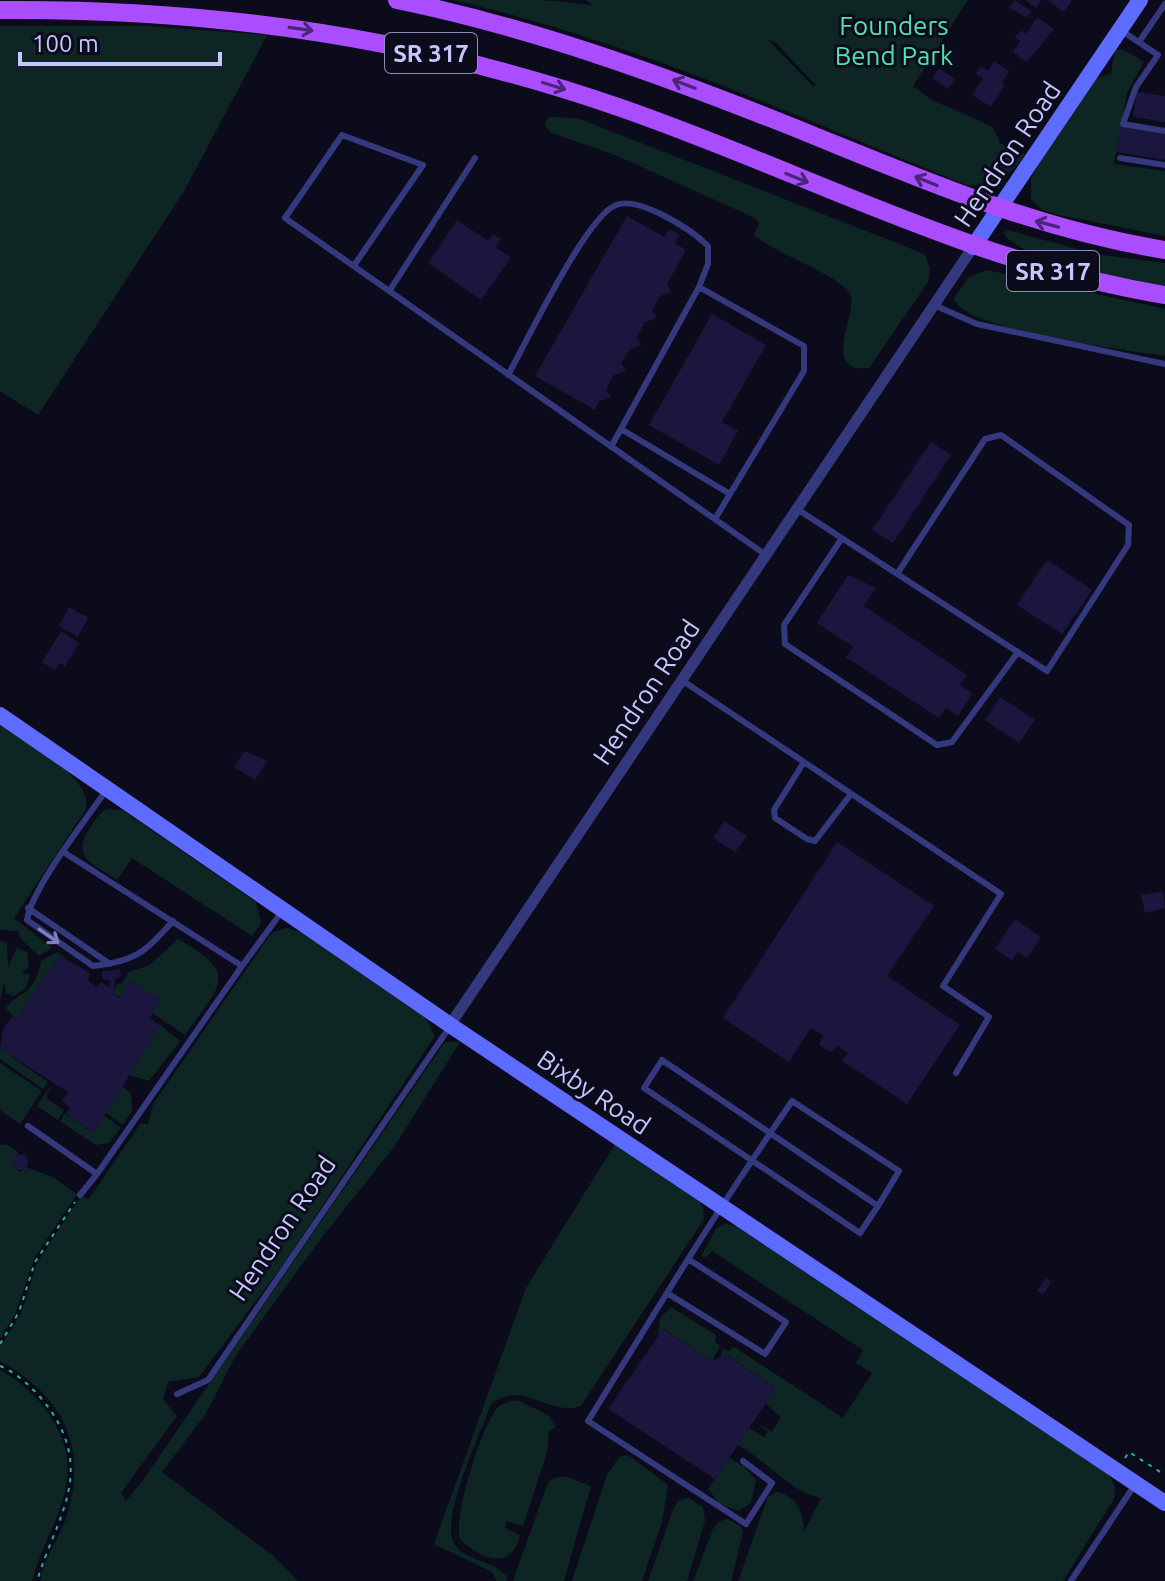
<svg xmlns="http://www.w3.org/2000/svg" width="1165" height="1581" viewBox="0 0 1165 1581" font-family="Ubuntu,sans-serif">
  <rect width="100%" height="100%" fill="#0c0b1c"/>
  <path fill="#0e2623" fill-rule="evenodd" d="M453,0H543L593,5L585,0H968L913,86L930,99L993,127L1000,143L1025,154C1012,176 991,188 966,185C798,116 630,41 453,0ZM768,40L776,43L816,85L813,86Z
    M0,26H147L267,35L184,191L38,415L0,391Z
    M1115,50H1124L1144,62L1127,93L1114,164L1165,171V236L1059,215L1042,210L1031,199V179L1036,168L1095,78L1111,74Z
    M548,117L577,118L907,247L925,255L930,268L928,282L869,368C818,374 860,311 850,294C839,274 777,255 754,235L759,223L755,218L615,155L549,132L545,123Z
    M1008,230L1095,254L1165,263V286C1119,278 1041,268 1006,237L1004,233Z
    M987,270L1165,309V356C1130,351 964,330 954,299L968,277Z
    M0,725C24,742 93,776 86,809L14,918L52,948L39,956L19,937V931L0,930Z
    M107,809L122,810L256,902L261,923L252,936L132,858L117,880C94,864 70,858 90,828C95,820 98,814 107,809Z
    M287,928L305,934L425,1017L435,1036L285,1262L199,1377L168,1382L163,1399L177,1416L121,1493L126,1501L143,1480L445,1042H460L394,1147L322,1237L236,1355L205,1415L162,1472L272,1555L298,1581H40C44,1558 59,1539 66,1518C89,1449 64,1396 0,1361V1347L21,1314L37,1263L81,1196L89,1199L141,1123L148,1124L153,1104L268,938L273,932Z
    M178,939C242,975 219,985 185,1035L151,1012L114,994L116,985L121,984L129,972L150,965Z
    M0,941L7,943L8,967L17,948L27,952L29,967L22,973L30,975L26,988L14,996L6,993L4,982L0,1001Z
    M58,952L74,966L59,956L16,1019L5,1008C24,989 35,993 41,961Z
    M160,1025L180,1041L149,1081L127,1074Z
    M0,1049L48,1082L43,1089L0,1059Z
    M0,1063L42,1091L20,1124L0,1110Z
    M51,1085L46,1098L64,1110L58,1120L37,1106Z
    M122,1086L131,1094L132,1111L123,1125L105,1112Z
    M65,1114L94,1133L105,1116L121,1128L109,1143L96,1145L60,1121Z
    M6,1144L18,1152L12,1166L20,1172L26,1167L54,1178L77,1194L35,1257L15,1314L0,1339V1145Z
    M615,1144L697,1198L703,1208L704,1219L581,1406C549,1417 522,1379 491,1404C481,1432 438,1522 455,1545C469,1563 495,1560 507,1577L506,1581H497L492,1572L434,1544L526,1288Z
    M725,1224L737,1226L1109,1474L1115,1487L1114,1499L1063,1581H738L768,1496L779,1492C799,1500 803,1512 804,1532L821,1498C789,1491 766,1459 737,1445L749,1428L764,1437L768,1432L758,1423L772,1432L781,1417L765,1403L775,1387L727,1355L721,1357L722,1349L728,1351L734,1347L843,1418L872,1373L856,1363L863,1350L712,1251L706,1257L701,1256L716,1229Z
    M671,1307L716,1335L715,1342L720,1346L712,1361L664,1329L658,1337L660,1318Z
    M0,1370C21,1381 37,1397 50,1416C92,1478 48,1521 32,1581H0Z
    M517,1400L548,1415L556,1427L549,1431L547,1452L523,1526L507,1521L505,1528L520,1535C512,1572 480,1559 460,1539C453,1517 481,1430 495,1411C501,1403 507,1402 517,1400Z
    M628,1455L668,1485L662,1522L642,1581H572L607,1475L619,1457Z
    M729,1458L745,1467L756,1480L751,1503L739,1511L720,1504L708,1489Z
    M564,1476L591,1486L564,1581H513L546,1488L551,1479Z
    M688,1498L703,1507L705,1521L687,1581H648L673,1510L678,1501Z
    M728,1519L740,1526L743,1532L731,1581H693L713,1529L718,1522Z"/>
  <path fill="#1a163e" d="M1015,0L1031,11L1028,18L1009,8Z
    M1025,0H1041L1036,8Z
    M1047,0H1072L1064,12Z
    M1037,17L1054,29L1027,62L1013,52L1020,41L1015,37L1021,30L1026,34Z
    M994,61L1009,71L1002,83L1005,85L991,107L972,95L983,78L976,74L981,67L988,71Z
    M939,68L955,79L948,89L932,78Z
    M1137,92L1165,96V122L1133,117Z
    M1120,126L1165,133V160L1116,152Z
    M627,216L664,237L669,229L680,235L675,243L686,250L667,284L672,292L660,296L652,310L657,318L645,322L637,337L641,345L630,349L621,363L626,371L614,375L606,390L611,398L599,401L595,410L535,376Z
    M457,220L488,241L493,234L501,239L495,247L511,257L481,300L428,263Z
    M712,314L766,345L722,422L738,431L719,465L649,425Z
    M931,442L951,455L893,543L872,530Z
    M1047,560L1092,590L1062,634L1017,605Z
    M848,575L876,588L864,606L967,675L960,685L973,693L958,716L946,708L939,718L846,657L853,647L817,623Z
    M69,607L88,618L78,637L59,626Z
    M61,631L79,643L65,666L60,663L55,670L42,662Z
    M1000,697L1035,720L1019,743L985,720Z
    M245,751L267,761L255,780L234,767Z
    M724,821L747,836L735,852L713,838Z
    M837,842L934,906L887,976L960,1025L907,1104L842,1061L848,1053L838,1046L830,1052L819,1045L823,1035L811,1028L789,1062L723,1018Z
    M1163,891L1165,908L1145,913L1141,895Z
    M1015,919L1041,937L1027,958L1018,952L1012,960L995,949Z
    M59,956L90,973L88,981L96,987L101,982L110,988L109,979L103,980L102,972L120,969L121,977L115,978L114,994L119,998L131,980L160,999L150,1018L160,1025L94,1133L66,1114L70,1108L62,1101L68,1092L0,1049L3,1029L12,1017L16,1019Z
    M12 1162a8 8 0 1 1 16 0a8 8 0 1 1-16 0Z
    M1046,1278L1051,1282L1043,1295L1037,1291Z
    M663,1329L712,1361L726,1355L776,1388L715,1479L608,1409Z"/>
  <g fill="none" stroke-linecap="round" stroke-linejoin="round">
    <path stroke="#29b099" stroke-width="2" stroke-dasharray="4 6" stroke-linecap="butt" d="M0,1344L19,1312L35,1262L75,1202
      M0,1366C21,1375 38,1393 51,1411C94,1475 56,1518 37,1581
      M1125,1458L1129,1452L1165,1475"/>
    <path stroke="#34397d" stroke-width="6" d="M1122,31L1158,55L1136,87L1123,124L1165,131
      M1139,42L1165,4
      M1120,158L1165,165
      M355,264L423,165L342,135L285,218L766,555
      M390,290L475,158
      M934,305L977,324L1165,364
      M508,375C526,343 587,215 616,205C639,196 691,229 708,246V264L699,287
      M621,429L730,494
      M611,447L699,287L804,346V371L715,519
      M797,509L1047,671L1128,545L1129,525L1001,435L985,439L897,574
      M842,538L784,625L785,644L937,745L952,742L1018,652
      M683,681L1001,894L943,986L989,1017L956,1073
      M804,762L774,810L775,818L807,839L815,841L851,794
      M107,789C86,820 32,887 27,920L93,966C136,961 144,953 173,921
      M65,853L242,966L283,910
      M28,908L110,964
      M28,1126L97,1174L242,966
      M80,1195L97,1174
      M688,1259L786,1322L765,1354L667,1293C707,1228 749,1164 792,1101L899,1171L878,1206L662,1060L644,1088L860,1233L878,1206
      M667,1293L588,1421L746,1524L772,1483L743,1461
      M177,1394L208,1380L449,1028
      M1071,1581L1134,1486"/>
    <path stroke="#34397d" stroke-width="11" d="M450,1025L973,247"/>
    <path stroke="#5d6bff" stroke-width="16" d="M973,247L1140,0
      M0,715L450,1025L1165,1503"/>
    <path stroke="#a94dff" stroke-width="18" d="M397,0C533,28 662,75 790,126C914,176 1033,229 1165,250
      M0,10C212,8 420,38 621,108C803,171 973,264 1165,295"/>
  </g>
  <defs><path id="oneway-shaft" d="M-6 0H5M1.5-3L5.5 0L1.5 3" fill="none" stroke-width="1.6" stroke-linecap="round" stroke-linejoin="round" transform="scale(2)"/></defs>
  <g stroke="#4b2577">
    <use href="#oneway-shaft" transform="translate(301 29) rotate(8)"/>
    <use href="#oneway-shaft" transform="translate(684 84) rotate(-159)"/>
    <use href="#oneway-shaft" transform="translate(554 86) rotate(17)"/>
    <use href="#oneway-shaft" transform="translate(797 178) rotate(22)"/>
    <use href="#oneway-shaft" transform="translate(926 181) rotate(-158)"/>
    <use href="#oneway-shaft" transform="translate(1047 224) rotate(-165)"/>
  </g>
  <use stroke="#7d80be" href="#oneway-shaft" transform="translate(49 936) rotate(35)"/>
  <g text-anchor="middle" dominant-baseline="central" stroke-width="6" stroke-linejoin="round" paint-order="stroke">
    <g fill="#0c0b1c" stroke="#8e8ebb" stroke-width="2">
      <rect x="385" y="33" width="92" height="40" rx="6"/>
      <rect x="1007" y="251" width="92" height="40" rx="6"/>
    </g>
    <g font-size="24" font-weight="bold" fill="#c6c6ff">
      <text x="431" y="53">SR 317</text>
      <text x="1053" y="271">SR 317</text>
    </g>
    <g font-size="26" fill="#50e1ad" stroke="#0c0b1c">
      <text x="894" y="25">Founders<tspan x="894" dy="30">Bend Park</tspan></text>
    </g>
    <g font-size="26" fill="#c6c6ff" stroke="#0c0b1c">
      <text transform="translate(1007 154) rotate(-56)">Hendron Road</text>
      <text transform="translate(646 692) rotate(-56)">Hendron Road</text>
      <text transform="translate(594 1092) rotate(34)">Bixby Road</text>
      <text transform="translate(282 1228) rotate(-56)">Hendron Road</text>
    </g>
  </g>
  <path d="M20 52v12h200v-12" fill="none" stroke="#c6c6ff" stroke-width="4"/>
  <text x="32" y="52" font-size="24" fill="#c6c6ff" stroke="#0c0b1c" stroke-width="6" paint-order="stroke">100 m</text>
</svg>
